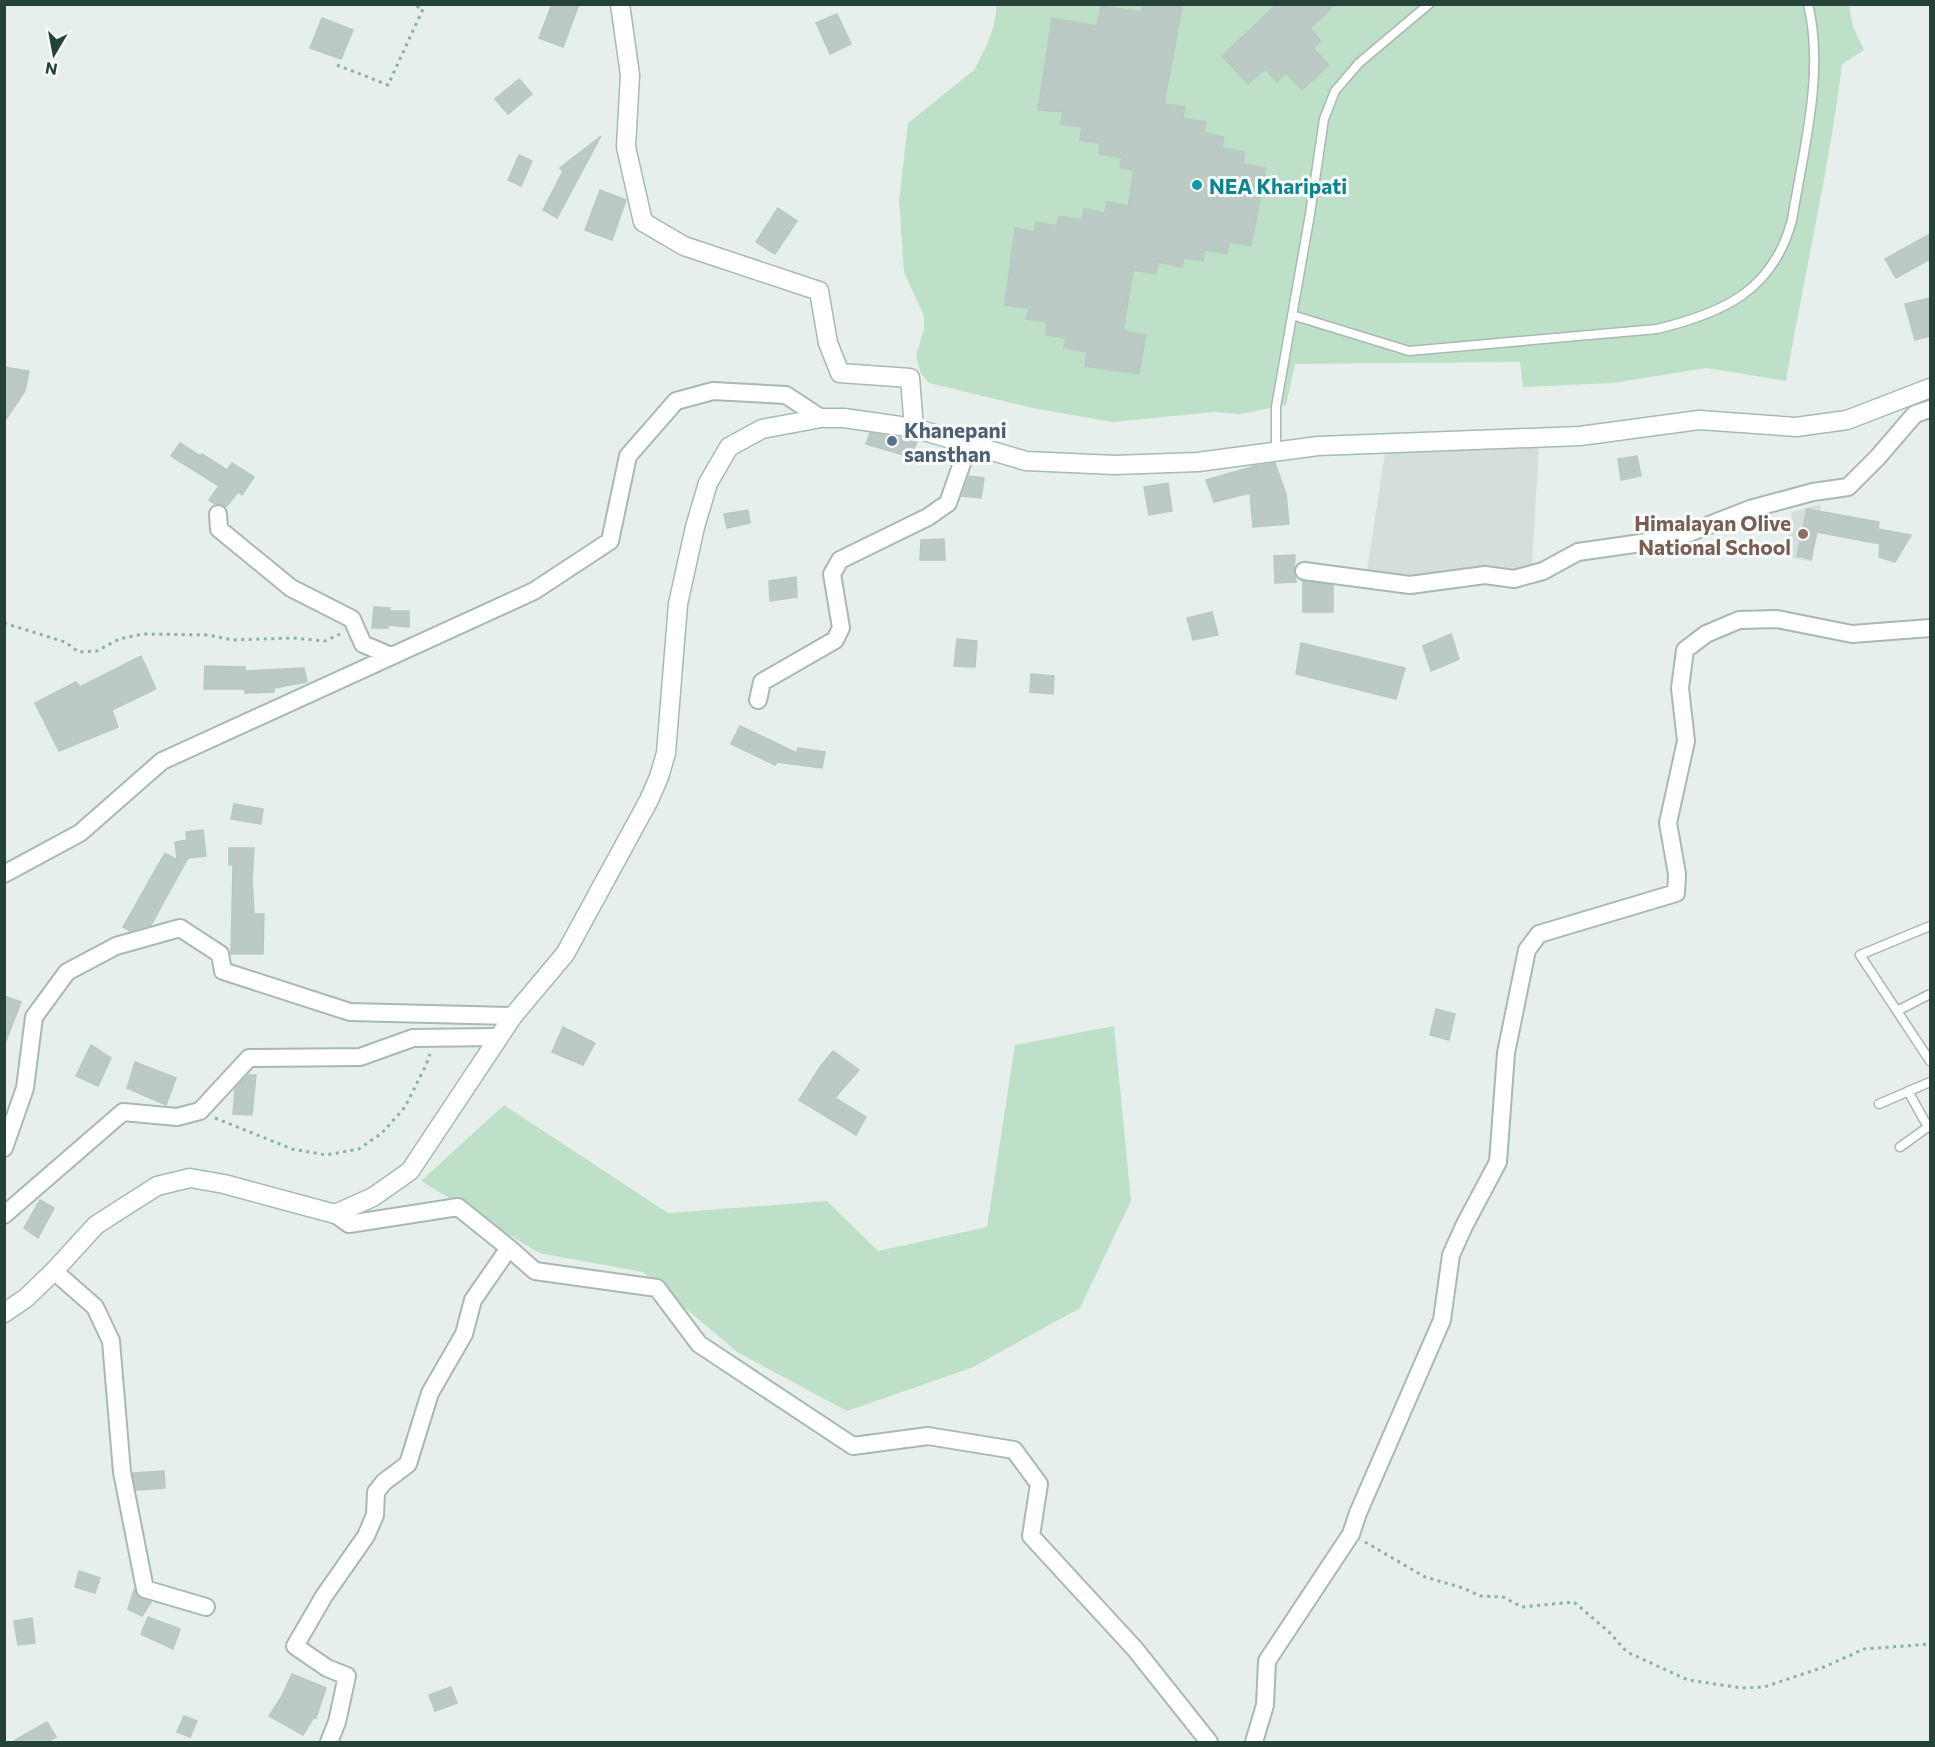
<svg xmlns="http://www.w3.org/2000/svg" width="1935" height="1747" viewBox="0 0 1935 1747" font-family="Commissioner,sans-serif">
  <rect width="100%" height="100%" fill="#e6efeb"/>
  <path fill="#d4dfda" d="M1539,447L1532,565L1445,583L1366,577L1385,453Z
    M1821,504L1812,562L1785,556L1792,512Z"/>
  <path fill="#bfe0c8" d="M997,5H1849L1853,27L1864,50L1842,64C1829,171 1804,275 1786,381L1707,368L1612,383L1523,387L1520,362L1295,364L1286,405L1241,414L1213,412L1113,422L1037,409L929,383L921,374L916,356L924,329V316L904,272L899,200L908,123L974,70L986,47L994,25Z
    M1114,1026L1131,1201L1080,1308L971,1368L847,1411L737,1352L643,1272L539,1253L421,1181L504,1105L668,1213L827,1201L878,1251L987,1227L1015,1045Z"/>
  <path fill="#bbcac4" stroke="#b8c9c2" stroke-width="1.5" d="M552,4H579L563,47L539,38Z
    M1143,4L1182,7L1164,104L1185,107L1183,118L1206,122L1204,133L1224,137L1222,148L1245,152L1243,164L1266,168L1251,246L1229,242L1227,254L1205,250L1203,261L1184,258L1182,267L1158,262L1156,274L1133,270L1123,331L1146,335L1139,374L1085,366L1087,352L1064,348L1066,338L1046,335L1047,322L1026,319L1029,308L1005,305L1015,228L1034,232L1036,222L1057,226L1059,216L1082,220L1084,209L1105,213L1107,202L1128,206L1134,170L1120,168L1122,158L1099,154L1100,143L1080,140L1082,127L1061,124L1063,112L1038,110L1052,18L1097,26L1101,6L1142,12Z
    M1277,4H1336L1310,28L1321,41L1313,48L1329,65L1302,90L1286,73L1277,82L1265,69L1248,84L1222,56Z
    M837,14L851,44L830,54L816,23Z
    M322,18L353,30L341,59L310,48Z
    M519,79L532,94L508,114L495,99Z
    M601,136L557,218L543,210L563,171L560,168Z
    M519,155L532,161L521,186L508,180Z
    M600,190L626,200L612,240L585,230Z
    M778,208L797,221L775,254L756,242Z
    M1930,234V259L1896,278L1885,259Z
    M1930,298V336L1915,340L1905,304Z
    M4,367L29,371L25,391L4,422Z
    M870,433L917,441L911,457L866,444Z
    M180,443L200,456L202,454L227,470L232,463L254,477L242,495L238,492L226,507L222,504H215L209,500L219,486L171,456Z
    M1637,456L1641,476L1621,480L1618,459Z
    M1275,463L1286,494L1289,524L1253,527L1250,493L1214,502L1206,480L1255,466Z
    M969,476L984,478L981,498L962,496Z
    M1168,483L1172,511L1149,515L1144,487Z
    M1807,509L1879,522L1878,529L1911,535L1895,562L1879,557L1880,544L1817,532L1811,559L1797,556Z
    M748,510L750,523L727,528L724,514Z
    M944,539L945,560H920L921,540Z
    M1295,555L1294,570L1296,582L1275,583L1274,556Z
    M796,577L797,597L770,601L769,581Z
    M1303,581L1333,585V612H1303Z
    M374,607L390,608L389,611H409V627L388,625V628H372Z
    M1212,612L1218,635L1193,640L1187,618Z
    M1451,634L1459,659L1431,671L1423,646Z
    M957,639L977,641L975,667L954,666Z
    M1301,643L1405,668L1396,699L1296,674Z
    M141,656L156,689L112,710L118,727L59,751L35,703L76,682L80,687Z
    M205,666L245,667V671L304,668L307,682L274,688V692L245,693V689H204Z
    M1031,674L1054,676L1053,694L1030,692Z
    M740,726L797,753L798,748L825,752L822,768L777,762L775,765L731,744Z
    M234,804L263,809L261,824L231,819Z
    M203,830L206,856L188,858L151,925L130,931L123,927L165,853L177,860L175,842L187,840L186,832Z
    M229,848H254L252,880L254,914H264L263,954H231L233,865H229Z
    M4,996L21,1002L6,1041H4Z
    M1436,1009L1455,1014L1449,1040L1430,1035Z
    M563,1027L595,1043L583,1065L552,1052Z
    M91,1045L111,1058L98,1086L76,1076Z
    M833,1051L859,1070L835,1098L866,1117L856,1135L799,1100L820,1067Z
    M135,1062L176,1078L166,1105L127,1088Z
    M248,1075H256L252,1115L233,1114L235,1089Z
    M40,1200L54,1208L38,1238L24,1228Z
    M164,1471L165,1488L136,1490L133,1473Z
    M79,1571L100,1578L95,1593L75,1587Z
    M134,1590L138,1596L151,1602L142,1616L128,1609Z
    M148,1617L180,1629L173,1649L141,1634Z
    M32,1618L35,1643L18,1645L14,1621Z
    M292,1674L326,1688L316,1718L314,1717L303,1735L269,1716L282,1696Z
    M451,1687L457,1703L435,1711L429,1695Z
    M184,1716L197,1721L190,1737L177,1732Z
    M47,1722L56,1737L45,1743H10Z"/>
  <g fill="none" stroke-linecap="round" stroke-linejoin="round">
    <defs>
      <path id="service" d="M1292,315L1409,351L1657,329C1723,313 1773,291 1792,220C1803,152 1825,72 1808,4
        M1276,450V407L1310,214L1324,119L1335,91L1359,63L1429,4
        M1930,926L1860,955L1930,1061
        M1897,1011L1930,994
        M1879,1104L1930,1082
        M1900,1147L1928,1127L1908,1091"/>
      <path id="minor" d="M218,514L219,529L291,588L352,619L363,644L391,656
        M1304,571L1410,585L1485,575L1514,579L1543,571L1578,552L1676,538L1750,509L1813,492L1848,487L1878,457L1915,414L1930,409
        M758,700L762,682L835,640L841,628L832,574L840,560L928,517L948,503L968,446
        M4,874L80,833L162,761L534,591L610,541L628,456L676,401L713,391L786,395L821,418
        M4,1148L25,1088L34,1017L67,972L116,946L180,928L220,954L223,971L350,1012L513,1016
        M335,1214L349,1224L458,1207L509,1248L535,1271L657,1288L699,1344L853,1446L928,1436L1014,1450L1039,1484L1031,1536L1135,1649L1209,1742
        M4,1215L123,1112L177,1117L200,1111L249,1058L360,1057L413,1038L498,1037
        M54,1271L95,1307L111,1341L122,1472L145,1589L206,1607
        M329,1742L337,1722L347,1676L327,1668L295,1646L324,1596L366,1536L375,1515L376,1492L384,1482L408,1464L430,1393L464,1334L473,1300L509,1248
        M1254,1742L1265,1705L1267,1661L1351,1534L1358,1513L1442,1320L1451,1255L1464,1226L1498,1162L1506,1053L1527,950L1539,934L1676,893L1677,874L1668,823L1686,741L1680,688L1685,650L1706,634L1739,620L1777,619L1852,634L1930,628"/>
      <path id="tertiary" d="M620,4L630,75L626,147L643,222L684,246L819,291L828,343L840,373L910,378L914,428"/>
      <path id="secondary" d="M4,1313L26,1298L54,1271L96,1225L157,1186L190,1178L224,1184L335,1214L373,1197L410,1171L513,1016L565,954L649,800L659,777L666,753L678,604L695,527L708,483L729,447L762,429L821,418H844L914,428L1026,461L1115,465L1198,462L1318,446L1580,436L1699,420L1796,427L1847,420L1930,388"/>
    </defs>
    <use href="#service" stroke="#a8b8b2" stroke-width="11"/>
    <use href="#minor" stroke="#a8b8b2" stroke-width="20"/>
    <use href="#tertiary" stroke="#a8b8b2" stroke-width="21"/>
    <use href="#secondary" stroke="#a4bbb3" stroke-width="21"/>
    <path stroke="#86b3a5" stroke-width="3" stroke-dasharray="3 4.5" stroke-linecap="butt" d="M337,65L388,85L423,9L412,4
      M4,623L65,642L79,652L97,651L119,639L143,634L208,635L233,640L293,638L325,641L340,634
      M215,1118L292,1149L326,1155L359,1149L382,1133L405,1107L426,1065L430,1054
      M1365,1542L1425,1577L1463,1588L1480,1596L1503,1597L1522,1607L1574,1602L1609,1632L1627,1652L1688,1680L1742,1688L1764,1687L1824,1667L1864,1649L1930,1644"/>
    <use href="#service" stroke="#fff" stroke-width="8"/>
    <use href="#minor" stroke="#fff" stroke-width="16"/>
    <use href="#tertiary" stroke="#fff" stroke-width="18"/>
    <use href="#secondary" stroke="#fff" stroke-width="18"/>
  </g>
  <circle fill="#0f9aa8" stroke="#f7fbf9" stroke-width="2" cx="1197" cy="185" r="6"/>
  <circle fill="#5c6f8a" stroke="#f7fbf9" stroke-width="2" cx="892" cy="441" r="6"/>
  <circle fill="#8d6e63" stroke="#f7fbf9" stroke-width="2" cx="1803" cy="534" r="6"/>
  <g text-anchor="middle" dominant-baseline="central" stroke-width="6" stroke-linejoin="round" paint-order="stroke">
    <g font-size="21" font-weight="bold" fill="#0d838f" stroke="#f7fbf9" text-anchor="start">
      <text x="1209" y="185">NEA Kharipati</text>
    </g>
    <g font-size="21" font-weight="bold" fill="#4e5e75" stroke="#f7fbf9" text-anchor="start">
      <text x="904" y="429">Khanepani<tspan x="904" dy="24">sansthan</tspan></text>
    </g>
    <g font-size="21" font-weight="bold" fill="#785e54" stroke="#f7fbf9" text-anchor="end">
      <text x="1791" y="522">Himalayan Olive<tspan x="1791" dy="24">National School</tspan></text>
    </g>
  </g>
  <rect width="1935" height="1747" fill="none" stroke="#24423a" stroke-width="12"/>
  <g transform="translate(54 54) rotate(190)" stroke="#f7fbf9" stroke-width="4.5" paint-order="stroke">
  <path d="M0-4.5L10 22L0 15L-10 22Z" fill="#24423a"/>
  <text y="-9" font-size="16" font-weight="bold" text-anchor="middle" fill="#24423a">N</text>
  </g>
</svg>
